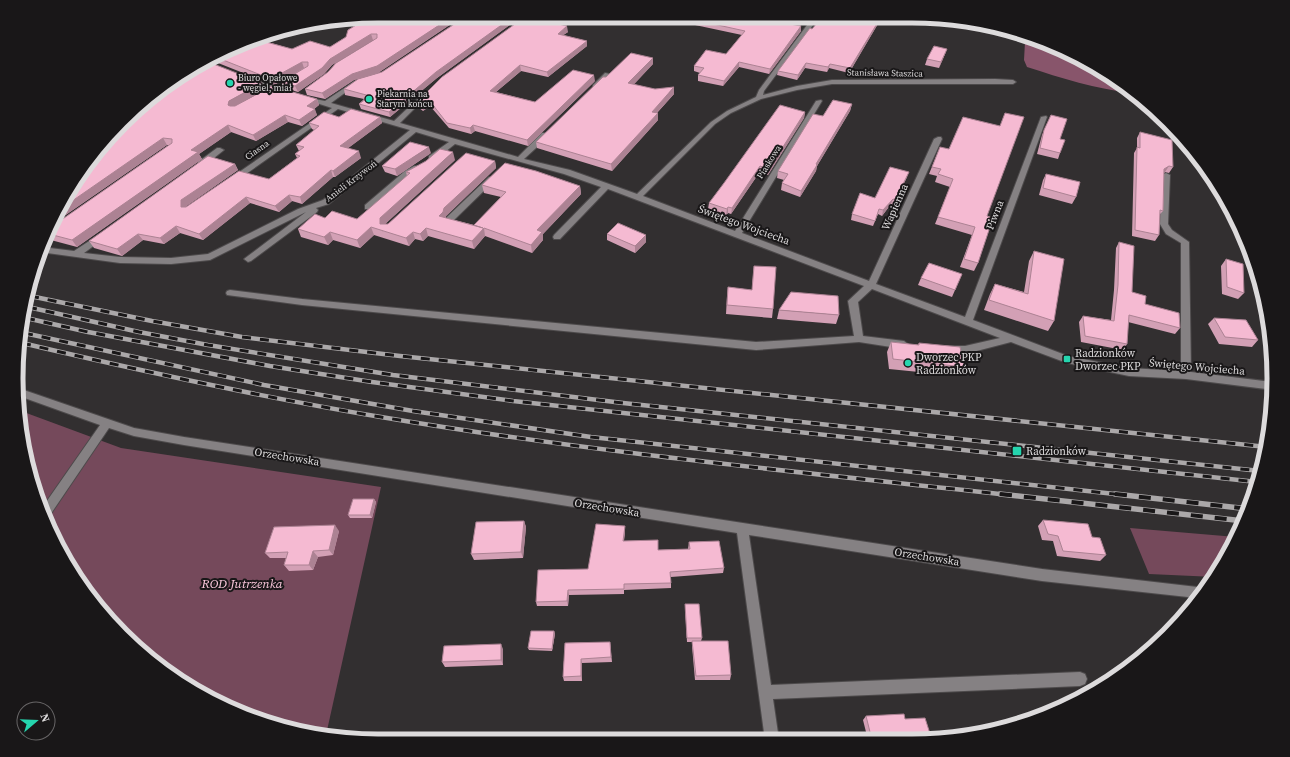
<svg xmlns="http://www.w3.org/2000/svg" width="1290" height="757" viewBox="0 0 1290 757" font-family="'Source Serif 4',serif">
  <rect width="100%" height="100%" fill="#322f30"/>
  <path fill="#75495b" d="M21,411L121,448L381,487L326,735L262,722L177,680L91,599L35,495Z
    M1130,528L1236,537L1215,577L1149,574Z"/>
  <path fill="#88556b" d="M1021,34L1028,35L1113,77L1132,93C1096,89 1061,78 1027,67L1024,60L1025,42L1018,37Z"/>
  <g fill="none" stroke-linecap="round" stroke-linejoin="round">
    <defs>
      <path id="minor" d="M813,17H819L764,91L763,95L797,86L832,80L995,79L1013,80L1016,82L1013,84H832L797,90L761,99L731,113L715,124L643,196L735,231L816,101L821,100L822,101L742,233L869,281L934,139L938,137H941L942,139L876,284L965,317L1041,117L1046,116L1047,117L973,320L1068,356L1129,368L1181,371V243L1166,234L1160,224L1162,175L1166,173L1170,175L1168,224L1172,230L1189,242L1191,372L1273,382V390L1186,379L1129,376L1067,363L1011,342L965,354L948,353L943,349L945,346H965L1000,338L872,289L858,302L863,336L904,341L909,345L907,347L904,349L859,342L756,350L302,305L227,295L226,293L227,291L230,290L302,299L756,342L854,336L848,301L864,286L608,189L560,239H554L553,237L554,235L601,187L564,174L455,144L435,160H429V156L449,142L416,132L329,204L316,208L318,210L317,212L251,261L248,262L244,259L306,212L210,260L171,264L120,263L40,252L42,247L74,251L100,234L103,235L104,237L103,239L84,253L120,257L171,258L208,254L298,209L323,200L410,130L338,109L236,181H230L229,179L332,108L304,99V97L325,101L355,81L358,83L357,84L331,103L394,121L424,93H428V95L400,123L518,157L542,133H548V137L524,159L570,170L637,194L711,122L727,111L756,97L759,90Z
        M605,73L610,74L597,87H593V85Z
        M249,79H253L286,91L281,92L249,81Z
        M217,148H220L224,150L204,166H198V162Z
        M414,166H417L421,168L411,175L371,209H365V205L405,171Z
        M489,177H495L496,179L453,221H447V217Z
        M18,388L134,428L184,437L1042,569L1206,588L1197,598L1042,581L749,535L771,685L1080,672L1085,674L1087,679L1085,684L1080,686L773,699L779,740H765L737,533L184,445L134,436L109,428L48,518L42,508L100,425L19,396Z"/>
    </defs>
    <use href="#minor" stroke="#4d4a4b" stroke-width="2"/>
    <use href="#minor" fill="#858183" fill-rule="evenodd"/>
    <defs>
      <path id="rail-far1" d="M30,296L152,321L242,337L400,356L1267,447
        M28,307L139,332L208,345L393,375L623,403L1260,471
        M26,318L88,332L270,366L372,382L513,401L1257,482
        M24,333L264,385L413,411L591,437L1124,495
        M22,343C141,371 261,397 381,417C589,452 800,472 1009,495"/>
      <path id="rail" d="M1000,494L1244,521
        M1115,494L1249,509"/>
    </defs>
    <use href="#rail-far1" stroke="#aba8a9" stroke-width="4.5"/>
    <use href="#rail" stroke="#aba8a9" stroke-width="5.5"/>
    <use href="#rail-far1" stroke="#191718" stroke-width="3" stroke-dasharray="9" stroke-linecap="butt"/>
    <use href="#rail" stroke="#191718" stroke-width="4" stroke-dasharray="12" stroke-linecap="butt"/>
  </g>
  <path fill="#d3a0b5" d="M492,16H522L437,78L390,117L361,109L359,104L364,99L345,95L344,89L382,72L484,22Z
    M882,17L849,73L829,68L827,72L805,68L797,80L777,75L778,71L812,29Z
    M694,18L781,22L801,26V31L769,74L739,67L723,86L698,81V75L700,73L694,71V66L726,54L742,35L695,25V23H693Z
    M358,20H457L378,73L354,80L325,99L307,95L305,89L375,40H373L332,65L324,74L298,92L284,88L281,82L305,68L274,85L213,61L262,35L266,34L257,39L292,49L330,47L346,37L360,24Z
    M559,25L568,32L563,35L587,41V46L548,77L521,71L496,92L535,102L595,81L528,146L475,131L471,134L449,128L430,106L423,111L418,107L417,102Z
    M947,49L945,54L939,68L925,65L927,59Z
    M653,64L633,84L674,94L657,113H658V120L612,171L537,148L536,142L606,77Z
    M265,89L242,102L317,99L319,105L314,109L317,115L302,126L288,122L256,141L231,132L199,154L202,159L77,247L47,239L54,225L169,145H167L54,223L77,177Z
    M852,104L850,111L817,166L816,171L800,197L781,190L782,183L784,180L777,178L778,171L823,116Z
    M805,112L804,118L768,175L759,173L731,214L728,213L726,215L708,209L709,203Z
    M1051,115L1060,139V153L1058,159L1037,154L1042,135Z
    M339,117H380L382,123L348,148L361,158L335,177H333L302,204L292,201L279,212L250,203L203,240L180,233L164,244L143,240L122,256L94,248L89,241L235,164L238,170L185,207L269,179L297,158L295,154L299,151L296,145L314,130L312,129L309,123Z
    M1140,132L1173,167L1169,173L1165,172L1164,173L1163,211L1160,214L1159,235L1155,241L1132,236L1134,153L1137,148V138Z
    M940,147L987,216L978,263L974,271L960,267L972,235L935,224L950,187L935,182L937,176L929,174Z
    M431,153L397,176L385,172L382,166Z
    M455,160L385,224H388L495,161L496,168L446,216V218L474,225L501,197L484,193L482,185L580,186L581,194L543,234V240L532,253L485,236L474,249L428,236L423,241L415,239L409,246L374,235L360,248L333,240L328,245L301,237L298,229L325,218L357,219L407,176L406,172Z
    M1046,174L1076,197L1072,204L1039,195L1043,180Z
    M907,177L893,205L891,204L882,216L878,214L873,226L851,220L852,214L875,198Z
    M607,234L646,235V242L635,253L607,240Z
    M1119,242L1132,292L1145,304L1180,328L1175,334L1128,322L1127,344L1123,350L1081,342L1079,322L1083,316L1111,320L1114,290L1116,248Z
    M1034,251L1054,321L1048,331L984,310L990,294L995,284L1024,292L1029,261Z
    M1226,259L1244,293L1238,299L1222,294L1221,266Z
    M754,266L773,309L772,318L726,314L727,296L728,287L752,290L753,275Z
    M962,274L952,297L918,285L921,278Z
    M779,310L839,315L836,324L777,319Z
    M1214,318L1258,340L1252,347L1219,344L1208,324Z
    M891,342L918,345L919,343L964,367L959,376L889,369L887,352Z
    M374,499L376,502L372,518H350L348,515Z
    M1043,520L1092,537L1106,555L1100,561L1057,556L1053,541L1042,540L1038,526Z
    M524,521L526,527L523,558L474,560L471,554Z
    M339,531L333,555L318,557L313,570L289,571L284,565L286,558H270L265,553Z
    M625,532L624,541L658,550L688,549L689,542L724,568L723,573L671,577V588L624,590V594L569,595L568,606H537L536,602L588,569Z
    M685,604L702,638L701,641L731,675L730,680H695L692,646V642H687L685,608Z
    M554,631L555,634L552,651L529,650L528,648Z
    M610,642L612,662L582,663V681H564L563,677L565,643Z
    M503,649V665L445,667L442,662Z
    M866,716L905,719L932,740H868L863,720Z"/>
  <path fill="#ac8293" d="M453,16H457V20L378,73L354,80L325,99L322,93L352,74Z
    M514,16H522L437,78L390,117L389,112L436,72Z
    M562,16H569L554,29V23Z
    M783,17H786L778,27L779,22Z
    M881,17H882L849,73L850,68Z
    M567,26L568,32L558,39V34Z
    M801,26V31L769,74L770,69Z
    M266,34L250,43V42L262,35Z
    M371,34L373,40L332,65L324,74L298,92L295,86L330,59Z
    M587,41V46L548,77L547,72Z
    M947,49L945,54L939,68L941,62Z
    M653,58V64L629,90L628,83Z
    M302,62L304,68L274,85L271,79Z
    M739,62V67L723,86L724,81Z
    M806,63L805,68L797,80L798,75Z
    M830,64L829,68L827,72L828,67Z
    M520,65L521,71L491,96L490,91Z
    M594,75L595,81L528,146L527,140Z
    M262,83L265,89L232,108L228,105L229,101Z
    M674,87V94L652,118V112Z
    M317,99L319,105L309,113L307,106Z
    M429,100L430,106L423,111L422,105Z
    M852,104L850,111L817,166L816,171L800,197L801,191L816,164Z
    M315,109L317,115L302,126L299,120Z
    M805,112L804,118L768,175L769,169Z
    M658,113V120L612,171L611,164Z
    M285,115L288,122L256,141L253,135Z
    M380,117L382,123L343,152L340,146Z
    M228,125L231,132L199,154L202,159L77,247L72,240L191,150Z
    M473,125L475,131L471,134L470,128Z
    M163,138L167,145L54,223L62,208Z
    M429,147L431,153L397,176L395,169Z
    M359,151L361,158L335,177L333,171Z
    M453,152L455,160L383,226V232L380,224V218Z
    M495,161L496,168L446,216V220L439,216L444,208Z
    M235,164L238,170L185,207H181V200Z
    M760,166L759,173L731,214L732,208Z
    M1169,166L1165,172L1160,175L1164,169Z
    M331,170L333,177L302,204L300,197Z
    M909,172L907,177L893,205L895,200Z
    M580,186L581,194L543,234V240L532,253L531,245L537,230Z
    M289,195L292,201L279,212L275,206Z
    M246,197L250,203L203,240L199,234Z
    M893,199L891,204L882,216L883,210Z
    M728,207V213L726,215L727,209Z
    M176,226L180,233L164,244L160,238Z
    M371,227L374,235L360,248L357,240Z
    M426,228L428,236L423,241L420,234Z
    M484,228L485,236L474,249L472,241Z
    M330,232L333,240L328,245L324,237Z
    M413,232L415,239L409,246L406,238Z
    M138,234L143,240L122,256L117,249Z
    M646,235V242L635,253V246Z
    M374,499L376,502L372,518L370,515Z
    M524,521L526,527L523,558L521,552Z
    M335,525L339,531L333,555L329,550Z
    M625,526V532L623,546V541Z
    M313,551L318,557L313,570L309,565Z
    M568,590L569,595L568,606L567,601Z
    M554,631L555,634L552,651V649Z
    M501,644L503,649V665L501,660Z
    M581,659L582,663V681L581,676Z"/>
  <path fill="#f5bad2" stroke="#ac8293" d="M378,16H453L377,66L352,74L322,93L305,89L328,72L336,63L377,38V34H371L330,59L322,68L295,86L281,82L308,66V62H302L271,79L218,58L255,39L292,49L310,41L330,47L346,37L348,30L361,22L358,20L360,19Z
    M492,16H514L436,72L389,112L359,104L370,96L344,89L358,79L382,72L465,17L484,22Z
    M526,16H562L554,23L567,26L558,34L587,41L547,72L520,65L490,91L535,102L573,70L594,75L527,140L473,125L470,128L447,123L429,100L422,105L417,102L442,77Z
    M695,16L783,17L779,22L801,26L770,69L739,62L724,81L698,75L704,68L694,66L706,50L726,54L745,31L695,20L697,19L694,18Z
    M822,17H881L850,68L830,64L828,67L806,63L798,75L778,71L810,28L812,29Z
    M934,46L947,49L941,62L927,59Z
    M631,53L653,58L628,83L655,89L674,87L652,112L658,113L611,164L536,142L603,77H606Z
    M211,63L262,83L229,101L228,105L230,106H235L272,86L317,99L307,106L315,109L299,120L285,115L253,135L228,125L191,150L198,152L72,240L49,234L54,225L172,143V139L163,138L62,208L77,177L158,91Z
    M833,100L852,104L816,164L817,165L801,191L782,183L788,174L778,171L813,114L823,116Z
    M780,105L805,112L769,169L760,166L732,208L728,207L727,209L709,203L724,183Z
    M351,109L380,117L340,146L359,151L333,171L331,170L300,197L289,195L275,206L246,197L199,234L176,226L160,238L138,234L117,249L89,241L208,156L235,164L181,200V207H186L239,171L269,179L300,156L295,154L304,147L296,145L319,126L309,123L324,112L339,117Z
    M1005,113L1024,117L987,216L993,218L978,263L964,259L975,227L938,217L953,179L938,174L941,169L932,167L940,147L949,149L963,117L1000,126Z
    M1051,115L1067,119L1060,139L1065,140L1060,153L1040,148L1044,130Z
    M1140,132L1172,140L1173,167L1169,166L1164,169L1163,211L1160,210L1159,235L1135,230L1137,147L1140,148Z
    M410,142L429,147L395,169L382,166Z
    M440,149L453,152L380,218V224H388L466,153L495,161L444,208L443,212L439,216L483,228L474,225L506,192L482,185L505,163L536,171L580,186L537,230L542,232L531,245L484,228L472,241L426,228L420,234L413,232L406,238L371,227L357,240L330,232L324,237L298,229L315,214L325,218L332,211L357,219L410,173L406,172L426,161Z
    M890,167L909,172L895,200L893,199L883,210L879,209L875,221L852,214L860,193L875,198Z
    M1046,174L1080,182L1076,197L1043,188Z
    M618,223L646,235L635,246L607,234Z
    M1119,242L1134,246L1132,292L1146,296L1145,304L1179,313L1180,328L1129,315L1127,344L1085,336L1083,316L1114,321L1118,285Z
    M1034,251L1064,259L1054,321L989,300L995,284L1028,294Z
    M1226,259L1243,264L1244,293L1227,287Z
    M929,263L962,274L955,290L921,278Z
    M754,266L776,267L773,309L727,305L728,287L752,290Z
    M791,292L838,296L839,315L779,310Z
    M1214,318L1246,320L1258,340L1225,337Z
    M891,342L919,345V343L960,347L964,367L893,359Z
    M353,499H374L370,515H348Z
    M1043,520L1088,524L1092,537L1100,538L1106,555L1063,551L1058,536L1048,534Z
    M524,521L521,552L471,554L476,522Z
    M596,524L625,526L623,541L658,540V550L690,549L689,542L719,541L724,568L670,572L671,583L624,584V589L568,590L567,601L536,602L538,570L588,569Z
    M335,525L329,550L313,551L309,565H284L288,552L265,553L274,527Z
    M685,604H699L702,638H687Z
    M531,631H554L552,649L528,648Z
    M692,641H728L731,675L696,676Z
    M610,642L611,657L581,659V676L563,677L565,643Z
    M501,644V660L442,662L444,646Z
    M904,714L905,719L925,718L932,740H872L866,716Z"/>
  <g fill="#25d5ae" stroke="#191718" stroke-width="1.5">
    <circle cx="230" cy="83" r="4"/>
    <circle cx="369" cy="99" r="4"/>
    <rect x="1063" y="355" width="8" height="8" rx="2"/>
    <circle cx="908" cy="363" r="4"/>
    <rect x="1012" y="446" width="10" height="10" rx="2"/>
  </g>
  <g text-anchor="middle" dominant-baseline="central" stroke-width="4" stroke-linejoin="round" paint-order="stroke">
    <g font-size="9" fill="#dddbdc" stroke="#191718">
      <text transform="translate(885 73) rotate(1)">Stanisława Staszica</text>
      <text transform="translate(257 150) rotate(-35)">Ciasna</text>
      <text transform="translate(769 162) rotate(-58)">Piaskowa</text>
      <text transform="translate(351 181) rotate(-37)">Anieli Krzywoń</text>
    </g>
    <g font-size="9" fill="#dddbdc" stroke="#191718" text-anchor="start">
      <text x="238" y="78">Biuro Opałowe<tspan x="238" dy="10">- węgiel, miał</tspan></text>
      <text x="377" y="94">Piekarnia na<tspan x="377" dy="10">Starym końcu</tspan></text>
    </g>
    <g font-size="11" fill="#dddbdc" stroke="#191718">
      <text transform="translate(895 207) rotate(-66)">Wapienna</text>
      <text transform="translate(995 215) rotate(-69)">Piwna</text>
      <text transform="translate(744 225) rotate(20)">Świętego Wojciecha</text>
      <text transform="translate(1197 367) rotate(5)">Świętego Wojciecha</text>
      <text transform="translate(287 457) rotate(9)">Orzechowska</text>
      <text transform="translate(607 508) rotate(9)">Orzechowska</text>
      <text transform="translate(927 557) rotate(9)">Orzechowska</text>
    </g>
    <g font-size="11" fill="#dddbdc" stroke="#191718" text-anchor="start">
      <text x="1075" y="353">Radzionków<tspan x="1075" dy="13">Dworzec PKP</tspan></text>
      <text x="916" y="357">Dworzec PKP<tspan x="916" dy="13">Radzionków</tspan></text>
      <text x="1026" y="451">Radzionków</text>
    </g>
    <g font-size="13" font-style="italic" fill="#fbc8dc" stroke="#191718">
      <text x="242" y="583">ROD Jutrzenka</text>
    </g>
  </g>
  <path d="M0 0H1290V757H0ZM378 23H912A355 355 0 0 1 1267 378V379A355 355 0 0 1 912 734H378A355 355 0 0 1 23 379V378A355 355 0 0 1 378 23Z" fill="#191718" fill-rule="evenodd"/>
  <path fill="none" stroke="#dddbdc" stroke-width="5" d="M378 23H912A355 355 0 0 1 1267 378V379A355 355 0 0 1 912 734H378A355 355 0 0 1 23 379V378A355 355 0 0 1 378 23Z"/>
  <g transform="translate(36 721) rotate(71)"><circle r="19" fill="#191718" stroke="#676566"/>
  <path d="M0-3L7 15L0 10L-7 15Z" fill="#25d5ae"/>
  <text y="-6" font-size="11" font-weight="bold" text-anchor="middle" fill="#dddbdc">N</text>
  </g>
</svg>
